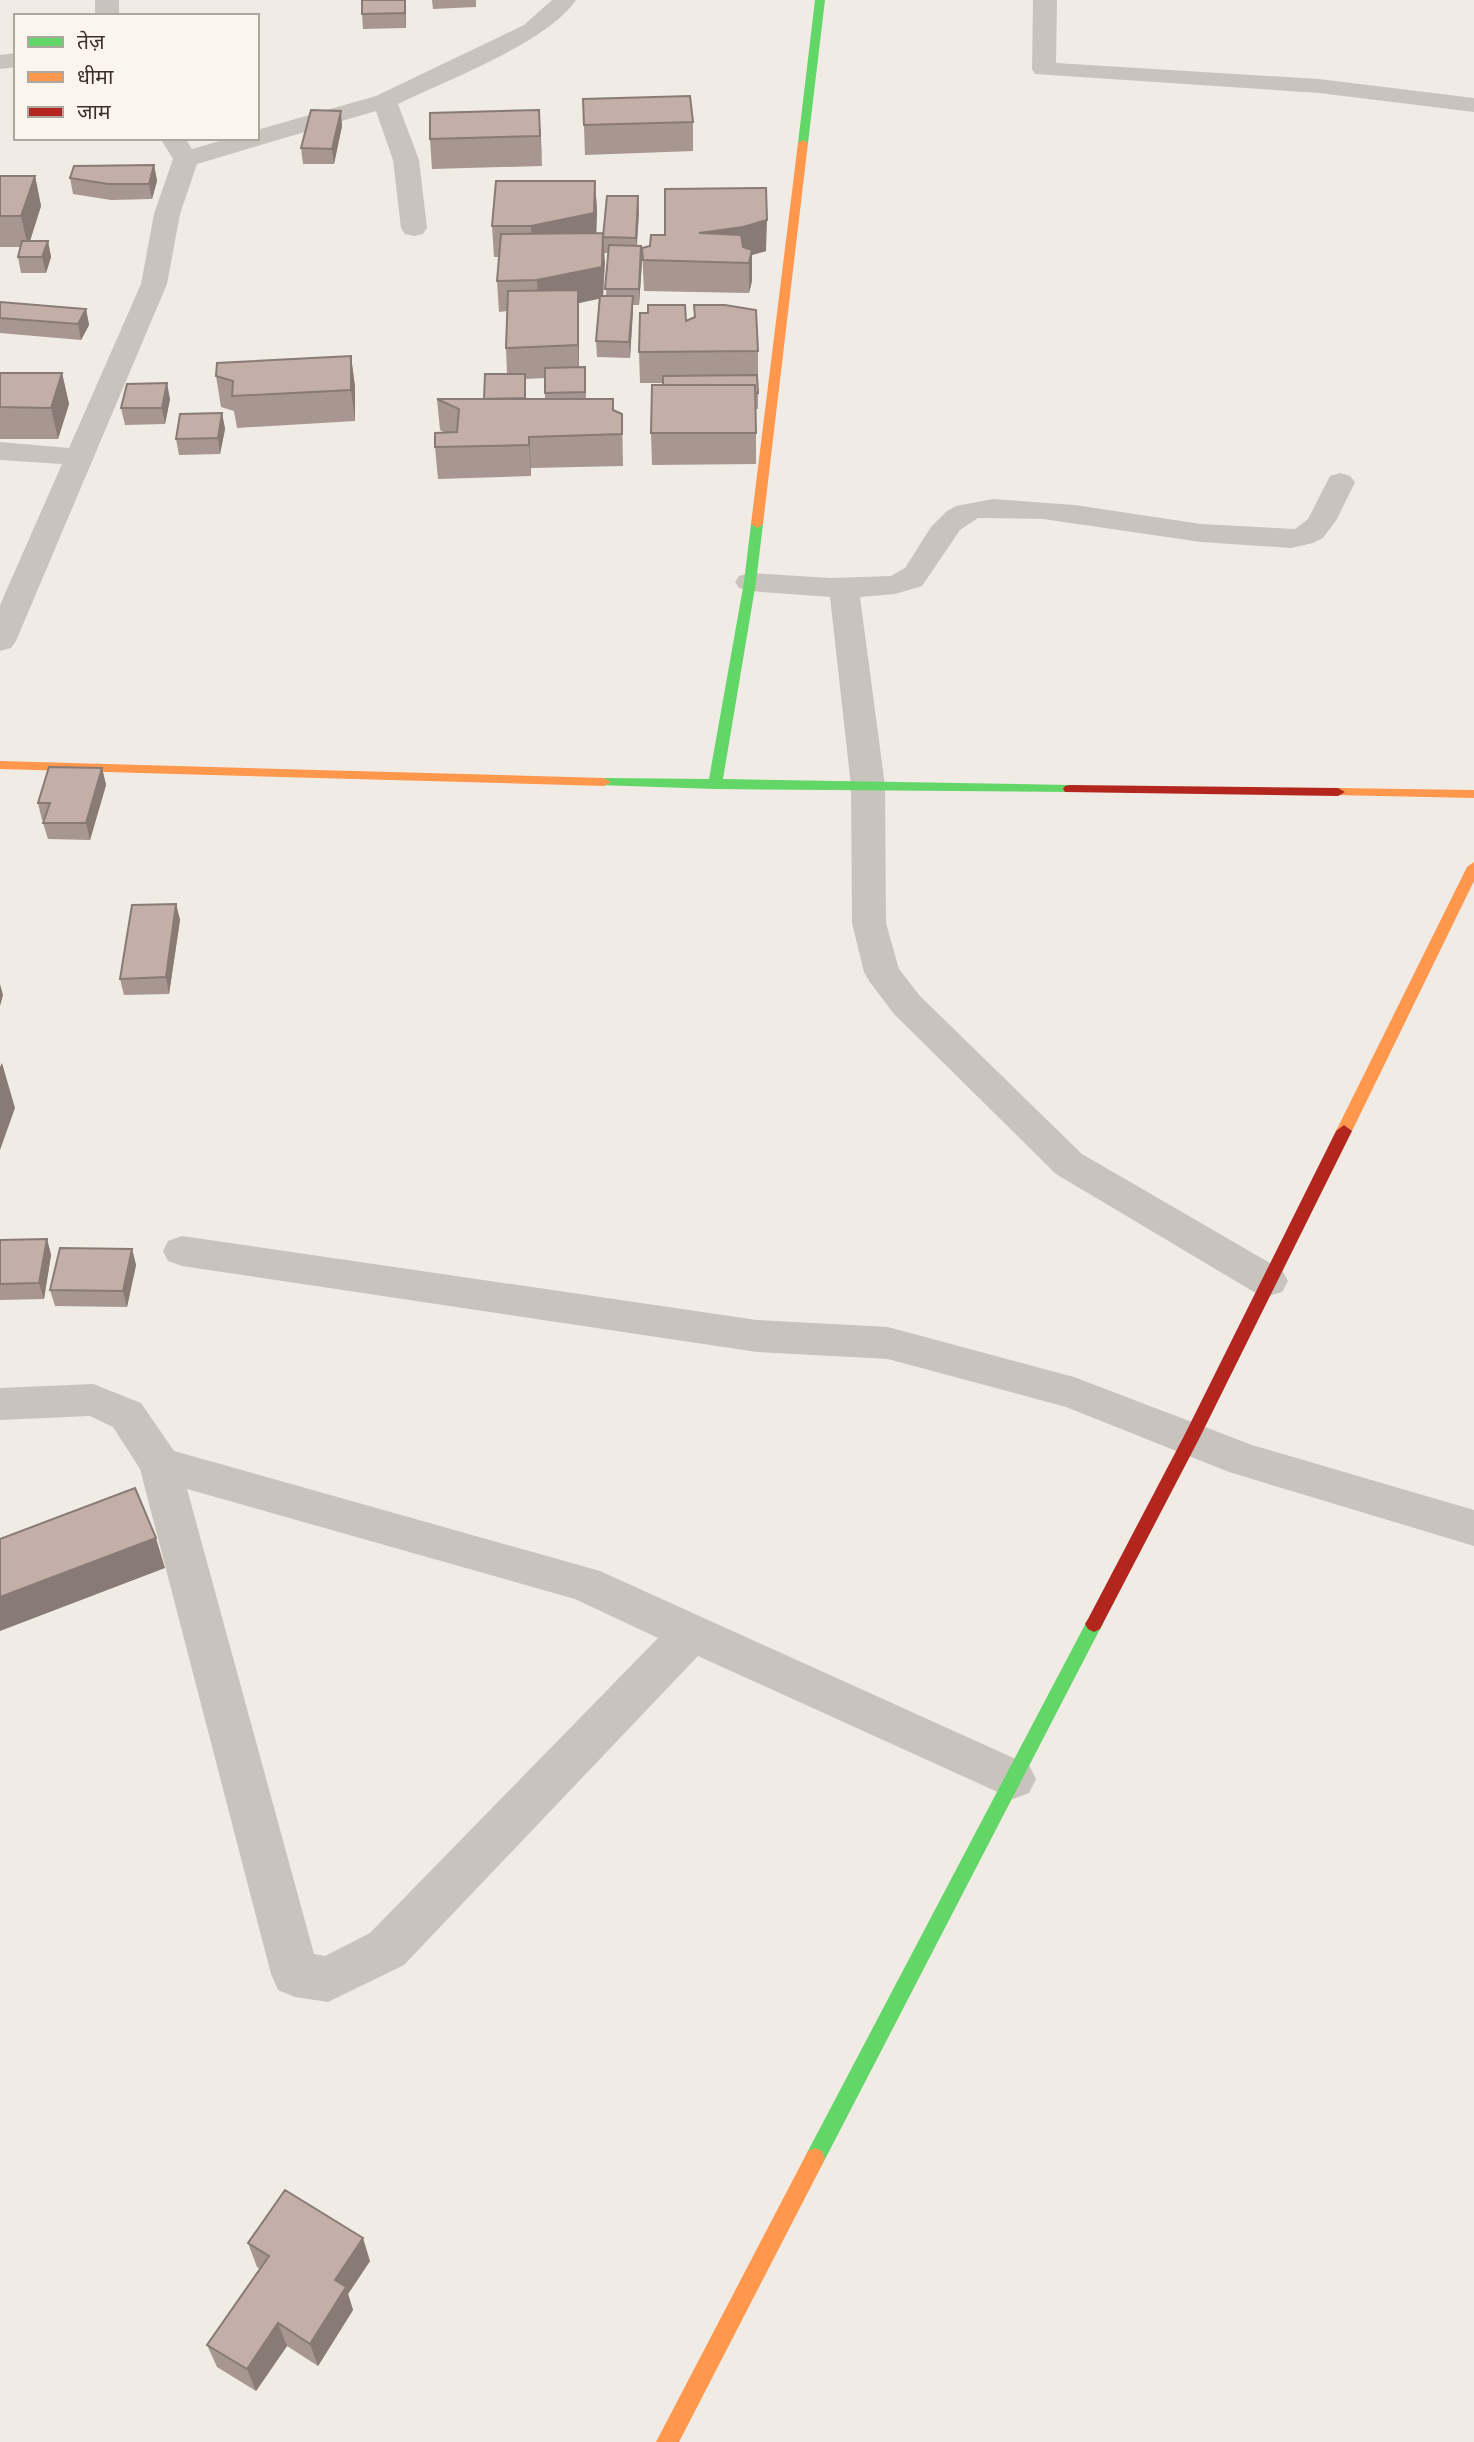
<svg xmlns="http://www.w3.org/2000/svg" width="1474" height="2442" viewBox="0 0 1474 2442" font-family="'Sofia Sans Condensed','Noto Sans Devanagari',sans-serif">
  <rect width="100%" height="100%" fill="#f0ebe5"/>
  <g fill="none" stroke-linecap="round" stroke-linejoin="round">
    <path fill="#c9c3be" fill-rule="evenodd" d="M95,0H119V16H95Z
      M552,0H576C547,43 447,80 398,104L419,160L427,228L423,234L414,236L405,234L401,228L393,160L376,111L197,164L180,214L167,284L16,641L11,648L0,651V605L62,464L0,460V442L69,448L141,284L154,214L173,159L160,138H185L192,149L230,138H257V130L376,96L524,25Z
      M1033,0H1057L1056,63L1319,79L1474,98V112L1319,93L1035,74L1032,69Z
      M16,53V67L0,69V55Z
      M1340,473L1350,476L1355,482L1337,519L1323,538L1313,543L1291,548L1201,542L1043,519L978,518L960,530L922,586L895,594L860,597L885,786L886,923L899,969L920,996L1082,1154L1282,1270L1288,1281L1282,1292L1268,1296L1254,1292L1056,1174L894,1014L869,981L864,972L852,923L851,786L830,597L750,591L739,588L735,582L739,576L750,573L831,578L891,576L905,568L931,527L947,511L956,506L993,499L1075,505L1201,524L1295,529L1308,519L1330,476Z
      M182,1236L757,1320L888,1327L1074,1377L1252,1445L1474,1510V1546L1229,1472L1066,1407L888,1359L757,1352L182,1266L168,1261L163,1251L168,1241Z
      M93,1384L141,1403L174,1451L600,1571L1029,1765L1036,1779L1029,1793L1013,1799L698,1656L404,1965L328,2002L295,1997L278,1990L271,1974L140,1469L113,1427L90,1416L0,1420V1388ZM187,1489L575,1599L658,1638L370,1933L325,1956L314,1954Z"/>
    <path fill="#63d668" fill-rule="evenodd" d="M815,0H825L808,143L803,146L798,143Z
      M757,520L763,524L756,582L723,779L1070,785L1075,786L1077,789L1075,792L715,789L599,785L597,782L599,779L604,778L709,779L744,582L751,524Z
      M1094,1616L1100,1619L1103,1624L1100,1629L822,2165L815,2168L808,2165L805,2158L808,2151L1088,1619Z"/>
    <path fill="#ff974d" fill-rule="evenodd" d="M803,140L808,143L763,524L757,528L751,524L798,143Z
      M0,761L604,778L611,782L604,786L0,769Z
      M1338,788L1474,790V798L1333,795L1331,792L1333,789Z
      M1474,862V881L1352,1131L1349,1135H1339L1336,1131L1467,867Z
      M815,2148L822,2151L825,2158L822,2165L679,2442H656L808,2151Z"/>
    <path fill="#b3261e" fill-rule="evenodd" d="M1070,785L1338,788L1345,792L1338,796L1065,792L1063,789L1065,786Z
      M1344,1125L1352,1131L1199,1439L1100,1629L1094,1632L1088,1629L1085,1624L1088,1619L1184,1436L1336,1131Z"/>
  </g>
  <path fill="#a89690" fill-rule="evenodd" d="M432,0H476V7L433,9Z
    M406,9V28L363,29L362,14Z
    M583,99L693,122V151L585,155Z
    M539,110L542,166L432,169L430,139Z
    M342,126L334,164H303L301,148Z
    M154,165L157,181L152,199L111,200L73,194L70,178Z
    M0,176H35L41,206L30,241H48L51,257L46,273H21L18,257L21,247H0Z
    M595,181L597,211L596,233H603L638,196L639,212L637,245L642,261L639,305H633L630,358L597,357L596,341L599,298L579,303V368L586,384V399H613L614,410L622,414L623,466L531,468V476L438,479L435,447L446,433L440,430L437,399H484L507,374L506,348L507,311L499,312L497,281L499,257H494L492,226ZM604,253H608L606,296H603ZM545,378V399H526L525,379Z
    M665,235L766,251L752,255V281L749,293L644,291L642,248L650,246Z
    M0,302L86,309L89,325L81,340L0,333Z
    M686,321L758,351V409H756V464L652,465L651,433L663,383H640L639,352Z
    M351,356L355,387V421L237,428L234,411L221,407L216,376Z
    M0,373H62L69,404L58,439H0Z
    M170,399L165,424L125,425L121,408Z
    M222,413L225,429L220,454L179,455L176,439Z
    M102,768L106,785L90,840L48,839L43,823L44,820H42L38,803Z
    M176,904L180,920L169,994L124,995L120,979Z
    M47,1239L51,1255L44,1299L0,1300V1240Z
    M132,1249L136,1265L127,1307L55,1306L50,1290Z
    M248,2243L370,2261L348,2294L353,2310L318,2366L287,2346L256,2391L217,2367L207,2345L260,2269L257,2267Z"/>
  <path fill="#887a75" d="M405,0L406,9V28L405,13Z
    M539,110L541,139L542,166L540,136Z
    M341,111L342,126L334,164L332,149Z
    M154,165L157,181L152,199L149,184Z
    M35,176L41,206L28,247L21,216Z
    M595,181L597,211L596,244L533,257L531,226Z
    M638,196L639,212L636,253V238Z
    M767,220L766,251L752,255V281L749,293V263L699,233Z
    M603,233L605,263L603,298L579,303V376L578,345L539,311L537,280Z
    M48,241L51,257L46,273L42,257Z
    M641,246L642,261L639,305V289Z
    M633,296V312L630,358L629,342Z
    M86,309L89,325L81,340L78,324Z
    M351,356L355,387V421L351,390Z
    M62,373L69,404L58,439L51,408Z
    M167,383L170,399L165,424L162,408Z
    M222,413L225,429L220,454L218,438Z
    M529,437L531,468V476L529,445Z
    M102,768L106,785L90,840L86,823Z
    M176,904L180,920L169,994L166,977Z
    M0,984L3,995L0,1006Z
    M2,1063L15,1108L0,1150V1067Z
    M47,1239L51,1255L44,1299L39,1283Z
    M132,1249L136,1265L127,1307L123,1291Z
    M156,1538L165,1568L0,1631V1597Z
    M363,2238L370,2261L348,2294L353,2310L318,2366L310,2344L335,2280Z
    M278,2323L287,2346L256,2391L247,2369Z"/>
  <path fill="#c3afa7" stroke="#887a75" stroke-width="2" d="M362,0H405V13L362,14Z
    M690,96L693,122L584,125L583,99Z
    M311,110L341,111L332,149L301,148Z
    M539,110L540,136L430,139V113Z
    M154,165L149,184H108L70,178L74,166Z
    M0,176H35L21,216H0Z
    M496,181H595L594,213L531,226H492Z
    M766,188L767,220L743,227L699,233L741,235L743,247L752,250L749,263L643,260L642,248L650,246L651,235H665V189Z
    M607,196H638L636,238L603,237Z
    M603,233L602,267L537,280L497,281L501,234Z
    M22,241H48L42,257H18Z
    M609,245L641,246L639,289H605Z
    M578,290V345L506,348L508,291Z
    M600,296H633L629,342L596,341Z
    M0,302L86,309L78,324L0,318Z
    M648,305H685L686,321L695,317L694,305H725L756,310L758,351L639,352L640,313H648Z
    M351,356V390L232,396L233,381L216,376L217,363Z
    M585,367V392L545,393V368Z
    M0,373H62L51,408L0,407Z
    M485,374H525V398L484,399Z
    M757,375L758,393L755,392V385H663V376Z
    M167,383L162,408H121L127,384Z
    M652,385H755L756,433H651Z
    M437,399H613V410L622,414V434L529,437V445L435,447V433L457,432L459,409Z
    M222,413L218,438L176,439L180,414Z
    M49,767L102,768L86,823H43L50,803H38Z
    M176,904L166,977L120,979L132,905Z
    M47,1239L39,1283L0,1284V1240Z
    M60,1248L132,1249L123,1291L50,1290Z
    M135,1488L156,1538L0,1597V1539Z
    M285,2190L363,2238L335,2280L346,2287L310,2344L278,2323L247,2369L207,2345L269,2256L248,2243Z"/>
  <rect x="14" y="14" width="245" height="126" fill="#fbf5ee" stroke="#aea6a0" stroke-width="2"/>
  <rect x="28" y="37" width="35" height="10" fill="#63d668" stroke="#aea6a0" stroke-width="2"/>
  <text x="77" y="49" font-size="21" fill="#3b302b">तेज़</text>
  <rect x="28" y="72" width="35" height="10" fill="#ff974d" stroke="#aea6a0" stroke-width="2"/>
  <text x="77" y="84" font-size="21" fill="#3b302b">धीमा</text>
  <rect x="28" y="107" width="35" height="10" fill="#b3261e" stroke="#aea6a0" stroke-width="2"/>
  <text x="77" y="119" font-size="21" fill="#3b302b">जाम</text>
</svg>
